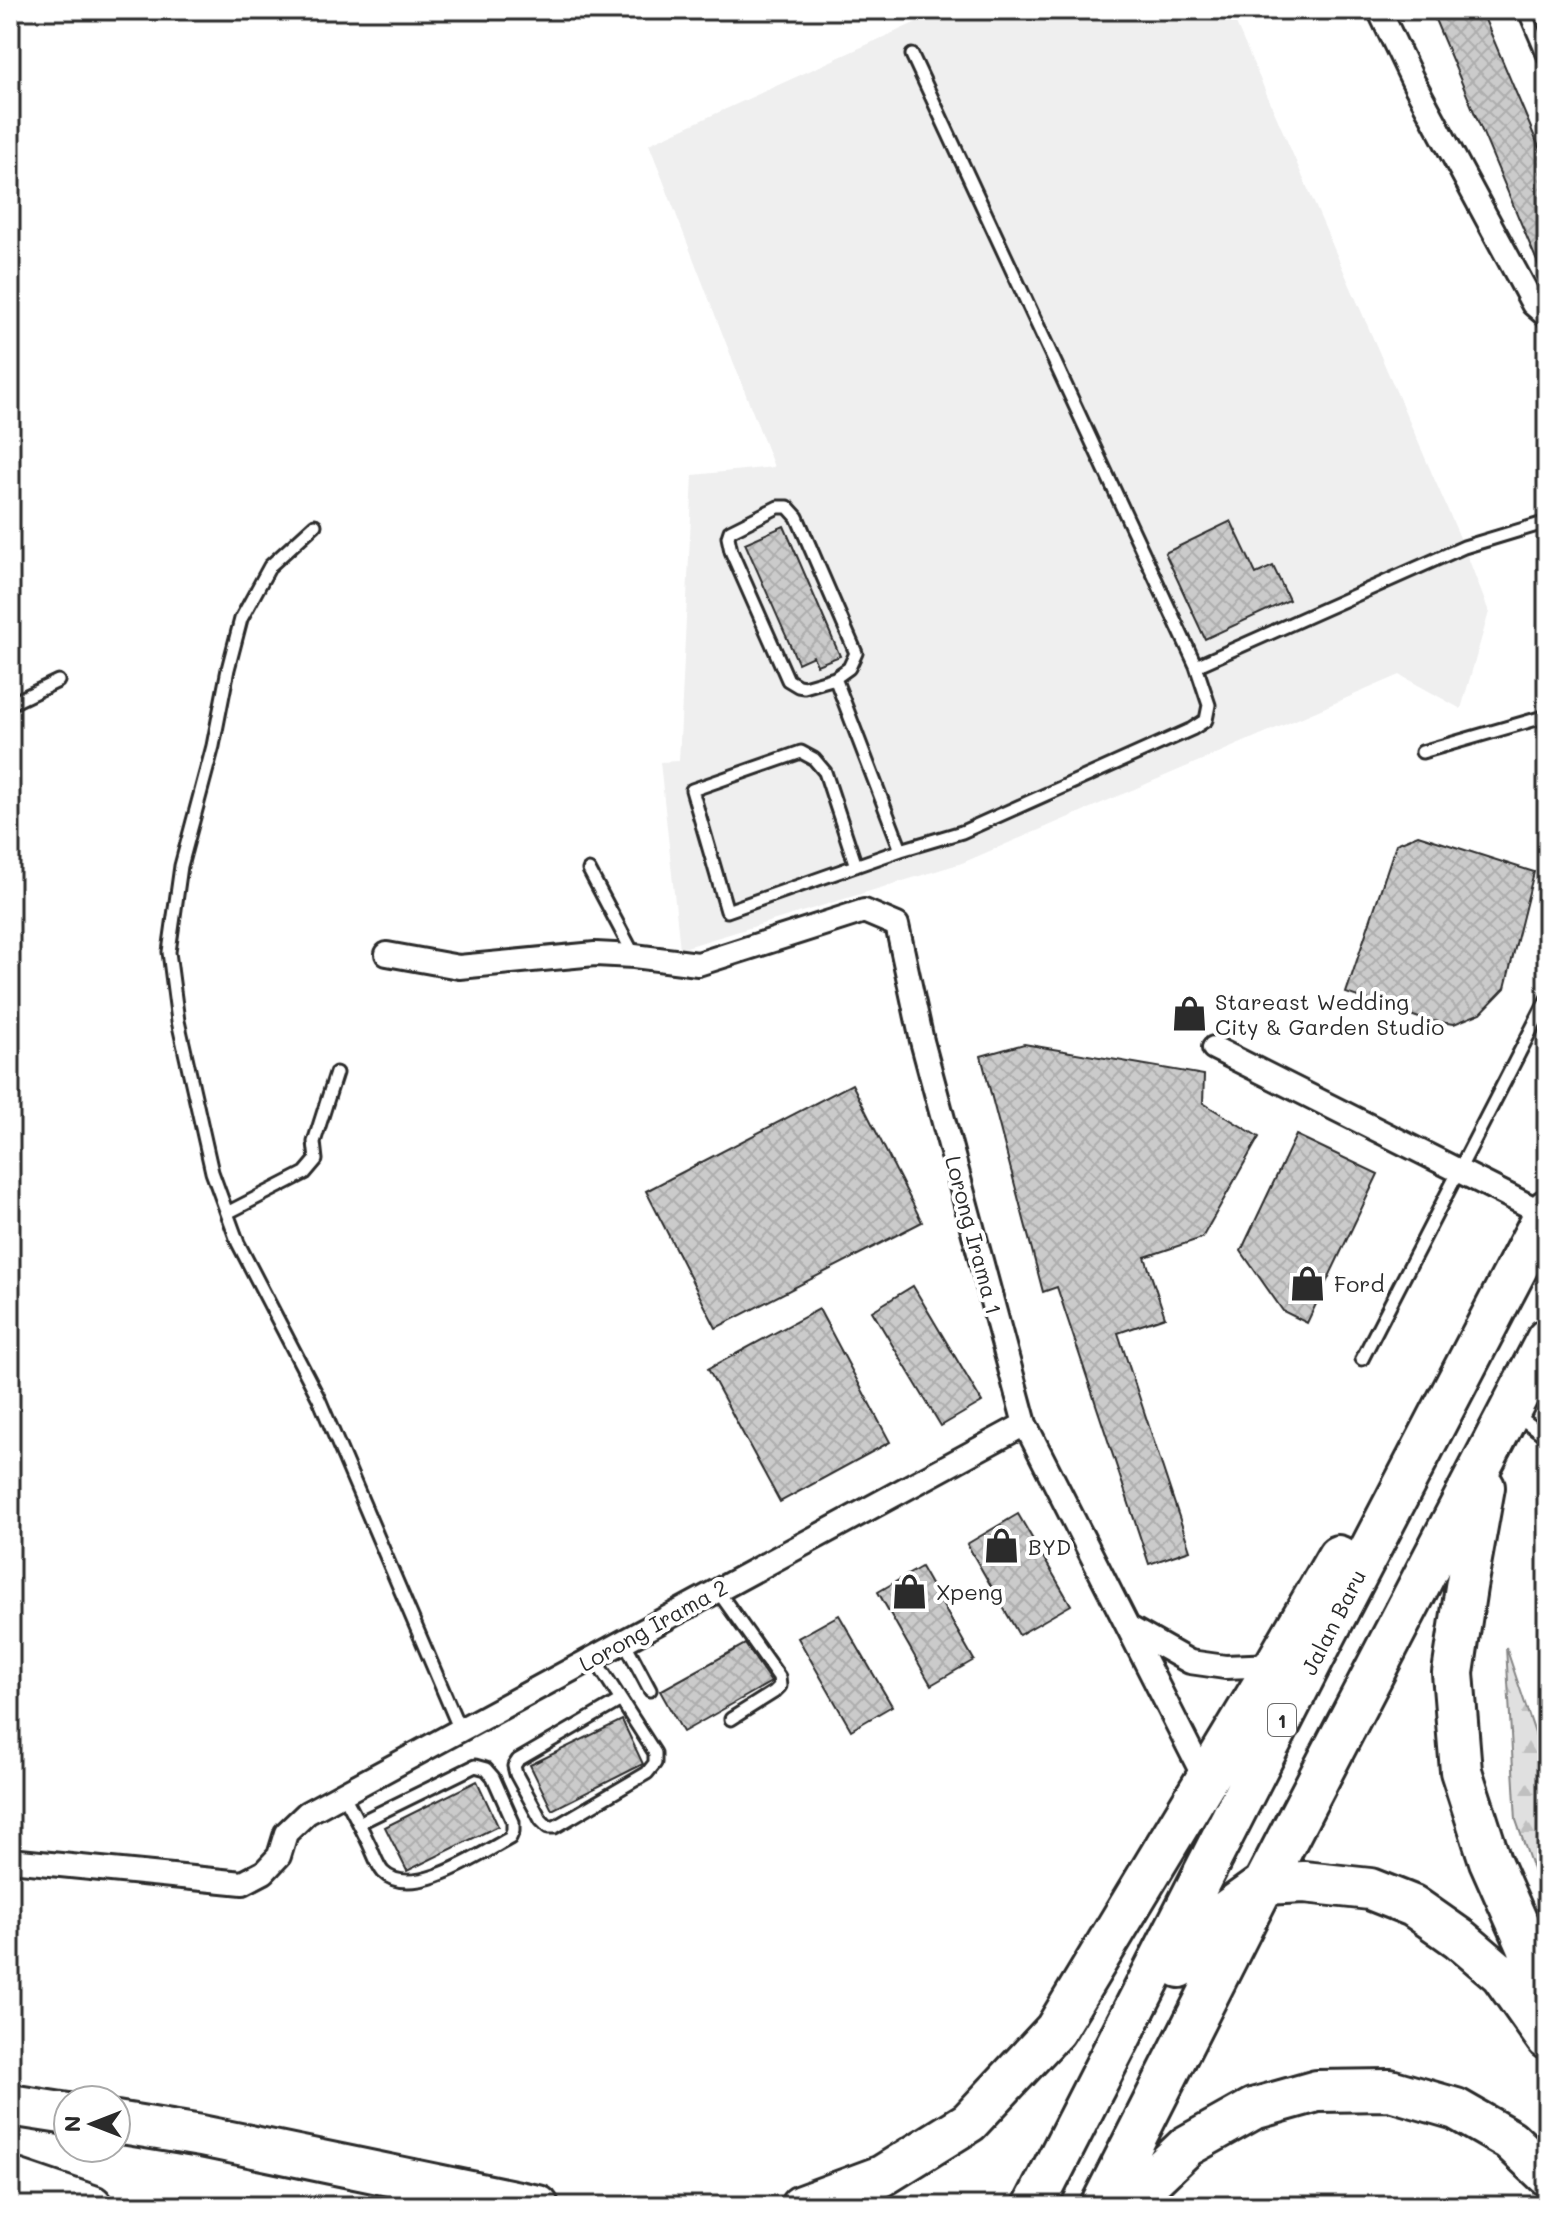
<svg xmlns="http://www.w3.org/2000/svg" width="1557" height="2216" viewBox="0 0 1557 2216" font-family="Mali,sans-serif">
  <defs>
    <pattern id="forest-firs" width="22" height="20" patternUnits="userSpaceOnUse" patternTransform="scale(2)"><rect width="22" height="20" fill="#e0e0e0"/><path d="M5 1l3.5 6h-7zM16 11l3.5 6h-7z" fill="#c0c0c0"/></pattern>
    <pattern id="building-cross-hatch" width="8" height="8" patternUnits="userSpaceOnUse" patternTransform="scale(2)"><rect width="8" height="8" fill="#cbcbcb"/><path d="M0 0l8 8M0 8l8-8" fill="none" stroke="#aeaeae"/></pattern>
  </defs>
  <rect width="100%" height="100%" fill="#fff"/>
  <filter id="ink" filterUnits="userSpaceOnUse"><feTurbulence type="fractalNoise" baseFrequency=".0125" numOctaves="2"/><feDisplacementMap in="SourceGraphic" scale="16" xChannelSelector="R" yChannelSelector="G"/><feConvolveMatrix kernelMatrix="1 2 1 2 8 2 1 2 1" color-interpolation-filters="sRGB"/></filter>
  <g filter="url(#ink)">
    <path fill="#efefef" d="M943,10H1230L1464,547L1489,612L1461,709L1400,675L962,863L680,949L660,762L679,761L693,475L774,467L649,144Z"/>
    <path fill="url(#forest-firs)" stroke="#868686" stroke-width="2" d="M1506,1647L1547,1769V1910L1516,1820Z"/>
    <path fill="url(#building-cross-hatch)" stroke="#2b2b2b" stroke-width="2" d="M1431,10H1481L1547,166V285Z
      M1231,521L1256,574L1273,566L1289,600L1205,639L1165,553Z
      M784,526L840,656L817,665L813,656L798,663L745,543Z
      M1418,835L1534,872L1505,988L1481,1013L1454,1024L1425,1020L1346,993L1396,844Z
      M1024,1044L1204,1075L1203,1103L1259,1137L1202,1238L1145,1257L1165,1317L1118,1333L1190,1550L1149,1564L1057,1287L1043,1292L981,1056Z
      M852,1084L922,1222L716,1328L646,1191Z
      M1296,1135L1378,1174L1307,1323L1283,1311L1241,1251Z
      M913,1286L982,1402L941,1426L872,1311Z
      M819,1309L890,1442L780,1502L708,1369Z
      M1018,1514L1071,1605L1019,1635L967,1544Z
      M921,1567L974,1660L931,1685L878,1592Z
      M839,1615L892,1706L851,1730L798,1638Z
      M745,1644L771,1682L683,1732L660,1691Z
      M622,1720L643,1764L552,1810L530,1765Z
      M477,1781L498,1826L407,1871L385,1827Z"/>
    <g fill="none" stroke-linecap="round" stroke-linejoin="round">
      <defs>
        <path id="lane" d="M1524,10L1547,64
          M778,507H788L797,517L856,653L849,668L835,678L804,687L798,686L788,680L731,551L728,537L730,531Z
          M315,525L270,566L241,619L228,669L213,746L181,866L169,952L178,1021L212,1172L227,1213L238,1243L319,1399L460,1730
          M1196,666L1464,547L1547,522
          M835,678L901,850
          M10,704L58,681
          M1422,752L1547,716
          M856,866L825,772L814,759L801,752L692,790L727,911L901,850L962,832L1192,729L1206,720L1209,705L1196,666L912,55
          M589,870L634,955
          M227,1213L305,1173L316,1160L314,1142L336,1073
          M1362,1359L1547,999
          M1517,1415L1545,1436L1547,1440
          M717,1590L779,1677L780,1686L774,1692L731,1719
          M624,1641L650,1690
          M594,1658L655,1753V1763L647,1773L555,1827H548L541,1820L516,1774L514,1766L518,1760L621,1700
          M343,1794C352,1810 361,1827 369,1844C373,1852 377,1865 383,1872C412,1901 482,1853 510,1838L513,1831V1822L493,1777L486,1769L475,1766L359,1823"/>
        <path id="street" d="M1379,10L1414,83L1533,304L1547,316
          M387,954L459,967L595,954L634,956L698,964L864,911L897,925L922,1041L1025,1424L1205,1779
          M1214,1048L1545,1214
          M1130,1628L1190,1662L1225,1667L1275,1665
          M10,1860L243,1883L264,1872L279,1856L286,1833L307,1813L1025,1424"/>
        <path id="highway" d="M1484,1487L1466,1587L1453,1673L1461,1771L1490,1861L1547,1990
          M1180,1967L1211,1922L1264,1884L1304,1882L1370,1889L1413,1906L1460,1939L1501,1974L1547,2039
          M10,2105L68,2114
          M116,2122L201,2136L538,2206
          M10,2178L92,2206
          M801,2206L882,2176L969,2122L1055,2030L1275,1665L1338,1556
          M1034,2206L1313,1659L1547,1210
          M1101,2206L1264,1884L1547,1339
          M1128,2206L1143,2188L1187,2146L1253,2109L1317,2091L1390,2090L1456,2109L1510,2140L1547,2175"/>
      </defs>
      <use href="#lane" stroke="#2b2b2b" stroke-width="17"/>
      <use href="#street" stroke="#2b2b2b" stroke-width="28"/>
      <use href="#highway" stroke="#2b2b2b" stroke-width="46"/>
      <use href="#lane" stroke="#fff" stroke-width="11"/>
      <use href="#street" stroke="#fff" stroke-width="22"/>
      <use href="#highway" stroke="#fff" stroke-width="40"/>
    </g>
  </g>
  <defs>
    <symbol id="shop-bare" viewBox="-9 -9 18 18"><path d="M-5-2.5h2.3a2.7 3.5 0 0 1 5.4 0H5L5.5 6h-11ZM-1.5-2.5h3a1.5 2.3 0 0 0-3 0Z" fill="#2b2b2b" stroke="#fff" stroke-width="2.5" paint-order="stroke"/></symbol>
  </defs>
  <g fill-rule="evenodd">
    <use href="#shop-bare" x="1164" y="988" width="51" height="51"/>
    <use href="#shop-bare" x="1282" y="1258" width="51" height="51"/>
    <use href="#shop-bare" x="976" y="1520" width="51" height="51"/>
    <use href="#shop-bare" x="884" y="1566" width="51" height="51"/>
  </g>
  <g text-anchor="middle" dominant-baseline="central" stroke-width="8" stroke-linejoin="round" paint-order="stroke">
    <rect fill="#fff" stroke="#6b6b6b" stroke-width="2" x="1268" y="1704" width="28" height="32" rx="6"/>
    <g font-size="20" font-weight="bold" fill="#2b2b2b">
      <text x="1282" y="1720">1</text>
    </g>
    <g font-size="22" fill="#2b2b2b" stroke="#fff" text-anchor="start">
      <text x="1215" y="1001">Stareast Wedding<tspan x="1215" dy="25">City &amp; Garden Studio</tspan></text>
      <text x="1334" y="1283">Ford</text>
      <text x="1028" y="1546">BYD</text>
      <text x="936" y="1591">Xpeng</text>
    </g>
    <g font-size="22" fill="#2b2b2b" stroke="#fff">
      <text transform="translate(974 1235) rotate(75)">Lorong Irama 1</text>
      <text transform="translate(1333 1622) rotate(-63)">Jalan Baru</text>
      <text transform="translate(653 1625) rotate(-29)">Lorong Irama 2</text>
    </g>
  </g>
  <rect width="1557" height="2216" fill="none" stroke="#fff" stroke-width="40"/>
  <rect x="20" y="20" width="1517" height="2176" fill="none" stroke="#2b2b2b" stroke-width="3" filter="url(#ink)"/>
  <g transform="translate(92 2124) rotate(270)"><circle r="38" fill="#ffffff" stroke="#aaaaaa" stroke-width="2"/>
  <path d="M0-6L14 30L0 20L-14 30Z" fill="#2b2b2b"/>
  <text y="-12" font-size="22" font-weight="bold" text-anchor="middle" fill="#2b2b2b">N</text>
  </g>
</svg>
